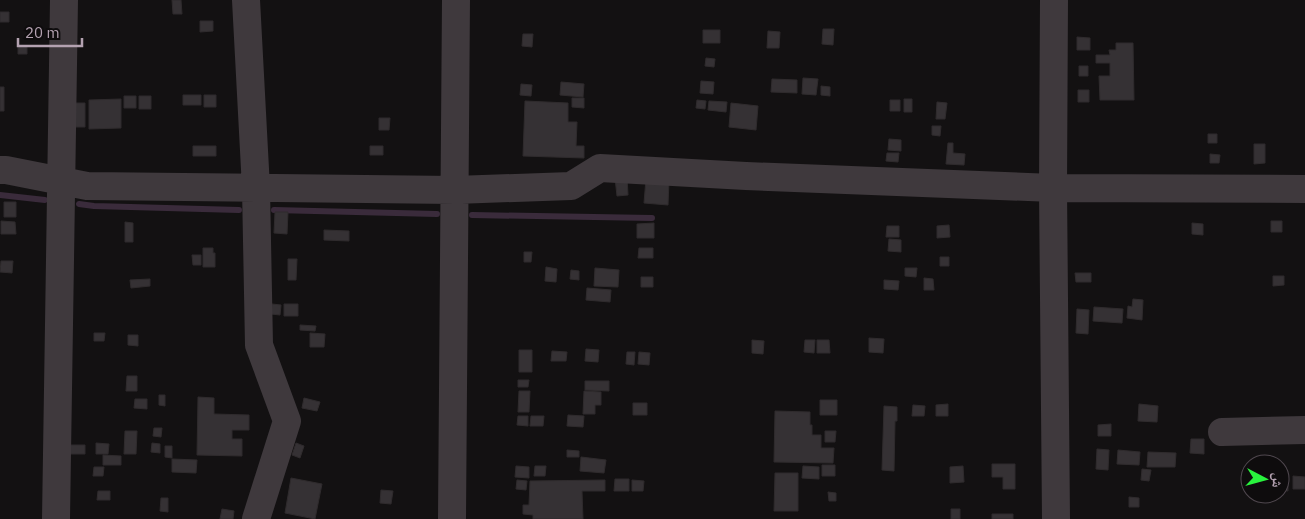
<svg xmlns="http://www.w3.org/2000/svg" width="1305" height="519" viewBox="0 0 1305 519" font-family="'IBM Plex Sans','Noto Naskh Arabic',sans-serif">
  <rect width="100%" height="100%" fill="#131112"/>
  <g fill="none" stroke-linecap="round" stroke-linejoin="round">
    <path stroke="#3a2b3b" stroke-width="6" d="M0,195L45,200
      M79,204L94,206L239,210
      M274,210L437,214
      M472,215L652,218"/>
  </g>
  <path fill="#353134" stroke="#2f2b2d" d="M172,0H181L182,14H173Z
    M0,12H9V22H0Z
    M200,21H213V31L200,32Z
    M823,29H834L833,45L822,44Z
    M703,30H720V43H703Z
    M768,31L780,32L779,48H767Z
    M523,34H533L532,47L522,46Z
    M1077,37L1090,38V50H1077Z
    M1116,43H1133L1134,100H1100L1099,76H1110V63H1096V55H1110L1109,50H1116Z
    M18,46H27V54H18Z
    M706,58L715,59L714,67L705,66Z
    M1079,66H1088V76H1079Z
    M803,78L818,79L816,95L802,94Z
    M772,79L797,80V93L771,92Z
    M701,81L714,82L713,94L700,93Z
    M561,82L584,84L583,97L560,95Z
    M521,84L532,85L531,96L520,95Z
    M821,86L830,87V96L821,95Z
    M0,87H4V111H0Z
    M1078,90H1089V102H1078Z
    M183,95H201V105H183Z
    M204,95H216V107H204Z
    M124,96H136V108H124Z
    M139,96H151V109H139Z
    M572,98H584V108L572,107Z
    M121,99V128L89,129V100Z
    M904,99H912V112H904Z
    M697,100L706,101L705,109L696,108Z
    M890,100H900V111H890Z
    M525,101L568,103V122H577L576,146H584V158L523,156Z
    M709,101L727,102L726,112L708,110Z
    M937,102L947,103L945,119H936Z
    M74,103H85V127H74Z
    M731,103L758,106L756,130L729,127Z
    M379,118H390L389,130H379Z
    M932,126H941L940,136L932,135Z
    M1208,134H1217V143H1208Z
    M889,139L901,140V151L888,150Z
    M948,143H953V153L965,154L964,165L946,164Z
    M1254,144H1265V163L1254,164Z
    M193,146H216V156H193Z
    M370,146H383V155H370Z
    M887,153H899L898,162L886,161Z
    M1210,154L1220,155L1219,163H1210Z
    M627,177L628,195L617,196L615,178Z
    M646,179L669,180L668,205L644,203Z
    M4,202H16V217H4Z
    M275,212H288L287,234L274,233Z
    M1,221L15,222L16,234H1Z
    M1271,221H1282V232H1271Z
    M125,222L133,223V242H125Z
    M654,223V238H637V224Z
    M1192,223L1203,224V235L1192,234Z
    M949,225L950,237L937,238V226Z
    M887,226H899V237H886Z
    M324,230L349,231V241L324,240Z
    M889,239L901,240V252L888,251Z
    M203,248H213V253H215V267H203Z
    M639,248H653V258H638Z
    M524,252H532L531,262H524Z
    M192,255H201V265H193Z
    M940,257H949V266H940Z
    M288,259H297L296,280H288Z
    M1,261H13L12,273L0,272Z
    M546,267L557,269L556,282L545,281Z
    M595,268L619,270L618,287L594,286Z
    M905,268H917L916,277L905,276Z
    M571,270L579,271V280L570,279Z
    M1075,273H1091V282H1076Z
    M1273,276H1284V285L1273,286Z
    M641,277H653V287H641Z
    M924,278L933,279L934,290H924Z
    M150,279V286L131,288L130,280Z
    M884,280L899,281L898,290L884,289Z
    M587,288L611,290L610,302L586,300Z
    M1133,299L1143,300L1142,320L1127,318L1128,306L1132,307Z
    M272,304L281,305L280,315L271,314Z
    M284,304H298V316H284Z
    M1094,307L1123,309L1122,323L1093,321Z
    M1077,309L1089,310L1088,334L1076,333Z
    M300,325L316,326L315,331L300,330Z
    M94,333H105L104,341H94Z
    M310,333L325,334L324,347H310Z
    M128,335H138V346L128,345Z
    M869,338L884,339L883,353L869,352Z
    M752,340L764,341L763,354L752,353Z
    M805,340H815L814,353L804,352Z
    M817,340H829L830,353H817Z
    M586,349L599,350L598,362L585,361Z
    M519,350H532V372H519Z
    M552,351L567,352L566,361H551Z
    M627,352H635L634,365L626,364Z
    M639,352L650,353L649,365L638,364Z
    M127,376H137V391H126Z
    M518,380H529L528,387H518Z
    M585,381H609V391L585,390Z
    M519,391H530L529,412H518Z
    M584,391L601,392V405H595V414H583Z
    M159,395H165V406L159,405Z
    M198,397L214,398V414L249,415V430H232V439H242V456L197,455Z
    M304,398L320,402L317,411L302,408Z
    M135,399H147V409L134,408Z
    M820,400H837V415H820Z
    M633,403H647V415H633Z
    M948,404V416H936V405Z
    M1139,404L1158,406L1157,422L1138,421Z
    M913,405L925,406L924,416H912Z
    M884,406L897,407V421H895L894,471L882,470Z
    M775,411L810,412V425H812V435H821V448H834L833,463L774,462Z
    M568,415L584,416L583,427L567,426Z
    M518,416H528V426L517,425Z
    M531,416H544L543,426H530Z
    M1111,424V436H1098V425Z
    M154,428H162L161,437L153,436Z
    M125,431H137L136,454H124Z
    M825,431H836L835,442H825Z
    M1191,439H1204V454L1190,453Z
    M96,443L109,444L108,454H96Z
    M152,443L160,444V453L151,452Z
    M296,443L304,446L300,458L292,455Z
    M70,445H85V454H70Z
    M165,446H172V458L165,457Z
    M1097,449L1109,450L1108,470L1096,469Z
    M567,450L579,451V457H567Z
    M1118,450L1140,452L1139,465L1117,464Z
    M1148,452L1176,453L1175,467H1147Z
    M103,455L121,456V465H103Z
    M581,457L606,460L604,473L580,471Z
    M172,459L197,460L196,473L172,472Z
    M992,464H1015V489H1003V477H992Z
    M822,465H835V476H822Z
    M516,466L529,467V478L515,477Z
    M535,466H546L545,476H534Z
    M803,466L819,467V479L802,478Z
    M963,466L964,482L950,483V467Z
    M94,467H104L103,476H93Z
    M1142,469L1151,470L1149,481L1141,480Z
    M775,473H798V511H774Z
    M1293,476L1305,477V489H1293Z
    M291,478L322,484L315,519L285,513Z
    M1280,478H1288V491L1280,490Z
    M615,479H629V491H614Z
    M517,480L527,481L526,490L516,489Z
    M605,480V491H582L583,519H533V515L523,514V505H529L530,481Z
    M632,480L644,481L643,491H632Z
    M381,490L393,491L391,504L380,503Z
    M98,491H110V500H97Z
    M828,492L836,493V501H829Z
    M1129,497L1139,498V507H1129Z
    M161,498H168V512L160,511Z
    M222,509L234,511L233,519H220Z
    M951,509H960V519H951Z
    M992,514H1013V519H992Z"/>
  <g fill="none" stroke-linecap="round" stroke-linejoin="round">
    <path stroke="#3f393d" stroke-width="28" d="M246,0L256,188L259,345L287,421L256,519
      M1054,0L1053,188L1056,519
      M0,170H6L87,186L455,190L571,186L600,168L746,176L1053,188L1305,189
      M1222,432L1305,430
      M56,519L64,0
      M452,519L456,0"/>
  </g>
  <g transform="translate(1265 479) rotate(96)"><circle r="24" fill="#0e0c0d" stroke="#50484f"/>
  <path d="M0-4L9 19L0 12L-9 19Z" fill="#29f33e"/>
  <text y="-8" font-size="14" font-weight="bold" text-anchor="middle" fill="#b4a2b1">ش</text>
  </g>
  <path d="M18 38v8h64v-8" fill="none" stroke="#b4a2b1" stroke-width="2.5"/>
  <text x="25" y="38" font-size="15" fill="#b4a2b1" stroke="#0e0c0d" stroke-width="4" paint-order="stroke">20 m</text>
</svg>
